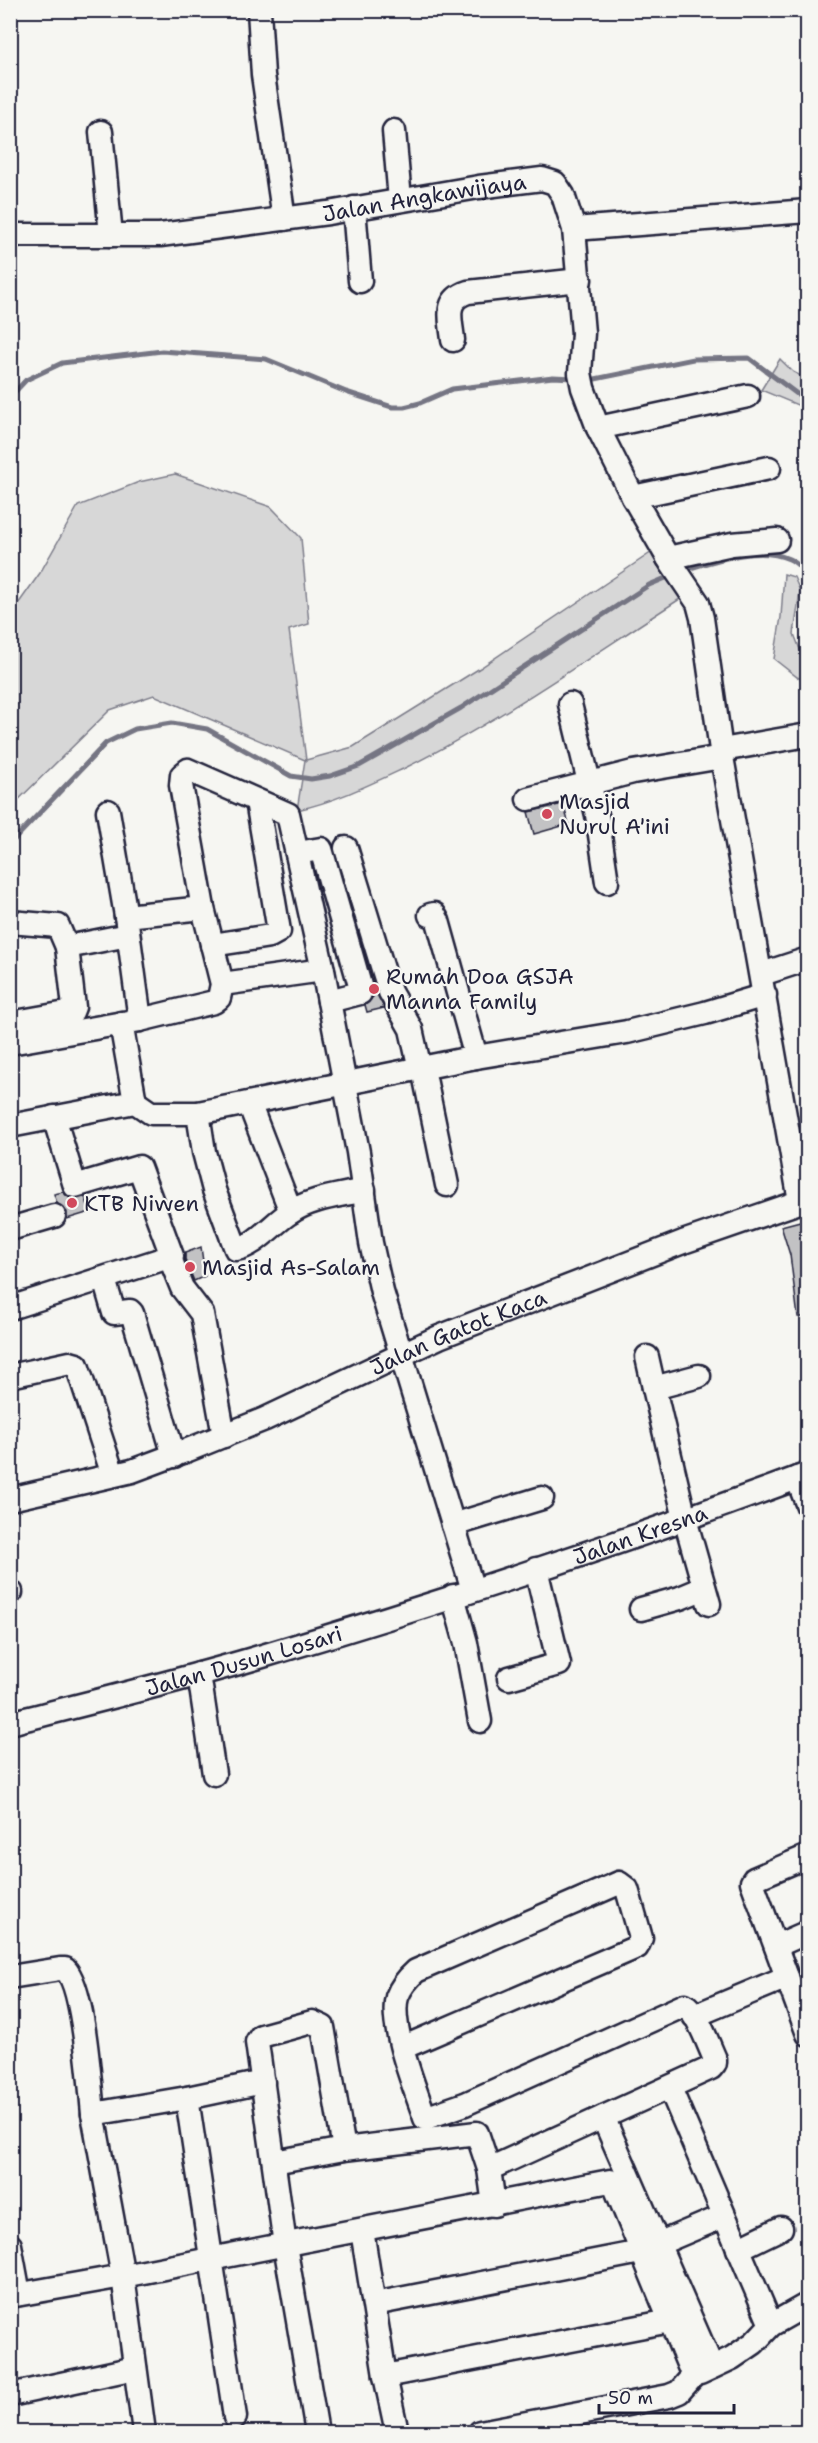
<svg xmlns="http://www.w3.org/2000/svg" width="818" height="2443" viewBox="0 0 818 2443" font-family="'Shantell Sans',sans-serif">
  <rect width="100%" height="100%" fill="#f6f6f2"/>
  <filter id="ink" filterUnits="userSpaceOnUse"><feTurbulence type="fractalNoise" baseFrequency=".0167" numOctaves="2"/><feDisplacementMap in="SourceGraphic" scale="12" xChannelSelector="R" yChannelSelector="G"/><feConvolveMatrix kernelMatrix="1 2 1 2 8 2 1 2 1" color-interpolation-filters="sRGB"/></filter>
  <g filter="url(#ink)">
    <path fill="#d7d7d7" stroke="#7c7c89" stroke-width="1.5" d="M780,359L793,372L807,379V409L761,390Z
      M175,474L271,507L301,538L309,624L289,630L306,760L353,747L480,668L655,550L683,597C591,656 501,720 403,769C369,785 334,802 297,810L305,760L154,695L110,710L11,807V614L40,573L78,506L139,482Z
      M784,574L794,577L800,591L794,634L803,657L807,659V682L797,677L774,659L781,617Z"/>
    <g fill="none" stroke-linecap="round" stroke-linejoin="round">
      <path stroke="#757583" stroke-width="5" d="M595,379L693,359L749,358L797,394L808,395
        M10,397L26,380L62,363L162,351L266,359L346,392L392,407H404L420,403L452,389L553,377L573,378
        M684,570C714,561 758,545 789,559C796,562 802,569 808,574
        M808,620L806,628L808,646
        M10,844L106,743L135,729L172,723L207,729L291,776L311,779L330,776L359,766L461,708L649,585L673,575"/>
    </g>
    <path fill="#c2c2c4" stroke="#22223b" stroke-width="1.5" d="M563,804L569,824L534,834L528,812Z
      M374,986L384,1008L367,1012L365,1005L373,997Z
      M63,1192L71,1199L85,1197L90,1212L67,1219V1212L57,1203L54,1194Z
      M804,1220L807,1234V1317H798L790,1255L781,1226Z
      M201,1247L205,1276L194,1281L185,1259V1253Z"/>
    <g fill="none" stroke-linecap="round" stroke-linejoin="round">
      <defs>
        <g id="minor">
          <path d="M259,10L263,75L284,219"/>
          <path d="M394,131L400,200"/>
          <path d="M101,132L111,235"/>
          <path d="M354,208L360,281"/>
          <path d="M574,229L583,333L580,373L583,388L598,428L633,497L671,563L698,603L702,618L722,757L800,1201"/>
          <path id="s1" d="M10,235H160L328,213L479,187L542,179L555,183L563,195L574,229L808,211"/>
          <path d="M453,340C451,319 443,300 468,292L580,280"/>
          <path d="M598,428L748,396"/>
          <path d="M633,497L769,468"/>
          <path d="M668,558L732,544L777,540"/>
          <path d="M570,704L597,815L607,882"/>
          <path d="M722,750L808,735"/>
          <path d="M528,799L633,772L722,757"/>
          <path d="M108,811L126,916"/>
          <path d="M346,848L390,992L411,1029L420,1069"/>
          <path d="M297,853L321,849L361,989L360,993L329,1001"/>
          <path d="M430,915L434,914L438,921L476,1057"/>
          <path d="M10,922L58,926L67,947"/>
          <path d="M212,945L270,936L279,931L257,801"/>
          <path d="M762,974L808,959"/>
          <path d="M222,984L323,970"/>
          <path d="M140,1020L126,916L203,908"/>
          <path d="M10,1023L72,1012L74,1007L67,947L128,935"/>
          <path d="M121,1023L135,1102"/>
          <path d="M10,1043L140,1020L214,1002L219,998L222,984L203,908L181,785L182,775L188,770L288,814L323,970L358,1152L371,1243L382,1292L473,1590"/>
          <path d="M423,1069L447,1185"/>
          <path d="M249,1103L291,1212"/>
          <path d="M198,1113L204,1152L214,1190L236,1249C256,1246 273,1223 291,1212C312,1198 339,1196 364,1190"/>
          <path d="M10,1126L135,1102L151,1113H198L476,1057L627,1032L705,1013L765,995"/>
          <path d="M10,1229L54,1216"/>
          <path d="M170,1258L182,1288L202,1314L224,1436"/>
          <path d="M104,1279L114,1313L130,1311L132,1313L174,1456"/>
          <path d="M10,1308L172,1256L139,1167L75,1186L54,1117"/>
          <path d="M647,1357L654,1388"/>
          <path d="M10,1376L70,1363L77,1365L113,1475"/>
          <path d="M699,1376L654,1388L685,1519L709,1604"/>
          <path d="M797,1478L808,1506"/>
          <path id="s2" d="M10,1499L132,1471L188,1450L265,1419L439,1337L683,1242L808,1199"/>
          <path d="M453,1525L542,1498"/>
          <path d="M10,1591L11,1592"/>
          <path d="M453,1596L466,1643L480,1721"/>
          <path d="M641,1609L680,1598L704,1588"/>
          <path d="M199,1674L214,1774"/>
          <path d="M509,1678L559,1664L536,1569"/>
          <path id="s3" d="M10,1723C92,1702 175,1682 256,1658C442,1603 626,1542 808,1474"/>
          <path d="M776,1946L808,1932"/>
          <path d="M10,1977L60,1969H65C84,1987 90,2085 93,2114L187,2098L235,2417"/>
          <path d="M787,1977L808,2034"/>
          <path d="M694,2016L787,1977L752,1882L754,1879L808,1856"/>
          <path d="M402,2048L637,1947L641,1938L627,1889L619,1883L416,1971C408,1978 401,1986 397,1997C389,2025 415,2088 425,2118L465,2104L685,2005C696,2010 709,2046 715,2059V2063L711,2068L489,2169"/>
          <path d="M670,2088L771,2325"/>
          <path d="M187,2098L263,2082"/>
          <path d="M93,2114L123,2276L144,2432"/>
          <path d="M603,2117L712,2367"/>
          <path d="M274,2162L344,2149L477,2133L489,2169L494,2205"/>
          <path d="M362,2230L385,2376L397,2432"/>
          <path d="M658,2244L724,2216"/>
          <path d="M10,2245L19,2294"/>
          <path d="M738,2249L781,2228"/>
          <path d="M10,2296L123,2276L610,2181L614,2184L693,2376L679,2392L669,2396L480,2432"/>
          <path d="M374,2304L641,2252"/>
          <path d="M700,2373L732,2358L754,2343L771,2325L808,2304"/>
          <path d="M385,2376L670,2321"/>
          <path d="M10,2395L135,2368"/>
          <path d="M317,2432L285,2245L257,2042L261,2036L312,2022L323,2027L344,2149"/>
        </g>
      </defs>
      <use href="#minor" stroke="#22223b" stroke-width="27"/>
      <use href="#minor" stroke="#f6f6f2" stroke-width="22"/>
    </g>
  </g>
  <g fill="#d1495b" stroke="#f6f6f2" stroke-width="2">
    <circle cx="547" cy="814" r="6"/>
    <circle cx="374" cy="989" r="6"/>
    <circle cx="72" cy="1203" r="6"/>
    <circle cx="190" cy="1267" r="6"/>
  </g>
  <g text-anchor="middle" dominant-baseline="central" stroke-width="4.5" stroke-linejoin="round" paint-order="stroke">
    <g font-size="22" fill="#22223b" stroke="#f6f6f2">
      <text stroke="none"><textPath href="#s1" startOffset="417">Jalan Angkawijaya</textPath></text>
      <text stroke="none"><textPath href="#s2" startOffset="480">Jalan Gatot Kaca</textPath></text>
      <text stroke="none"><textPath href="#s3" startOffset="658">Jalan Kresna</textPath></text>
      <text stroke="none"><textPath href="#s3" startOffset="242">Jalan Dusun Losari</textPath></text>
    </g>
    <g font-size="22" fill="#22223b" stroke="#f6f6f2" text-anchor="start">
      <text x="559" y="801">Masjid<tspan x="559" dy="25">Nurul A'ini</tspan></text>
      <text x="386" y="976">Rumah Doa GSJA<tspan x="386" dy="25">Manna Family</tspan></text>
      <text x="84" y="1203">KTB Niwen</text>
      <text x="202" y="1267">Masjid As-Salam</text>
    </g>
  </g>
  <rect width="818" height="2443" fill="none" stroke="#f6f6f2" stroke-width="36"/>
  <rect x="18" y="18" width="782" height="2407" fill="none" stroke="#22223b" stroke-width="2" filter="url(#ink)"/>
  <path d="M599 2404v9h135v-9" fill="none" stroke="#22223b" stroke-width="3"/>
  <text x="608" y="2404" font-size="18" fill="#22223b" stroke="#f6f6f2" stroke-width="4.5" paint-order="stroke">50 m</text>
</svg>
